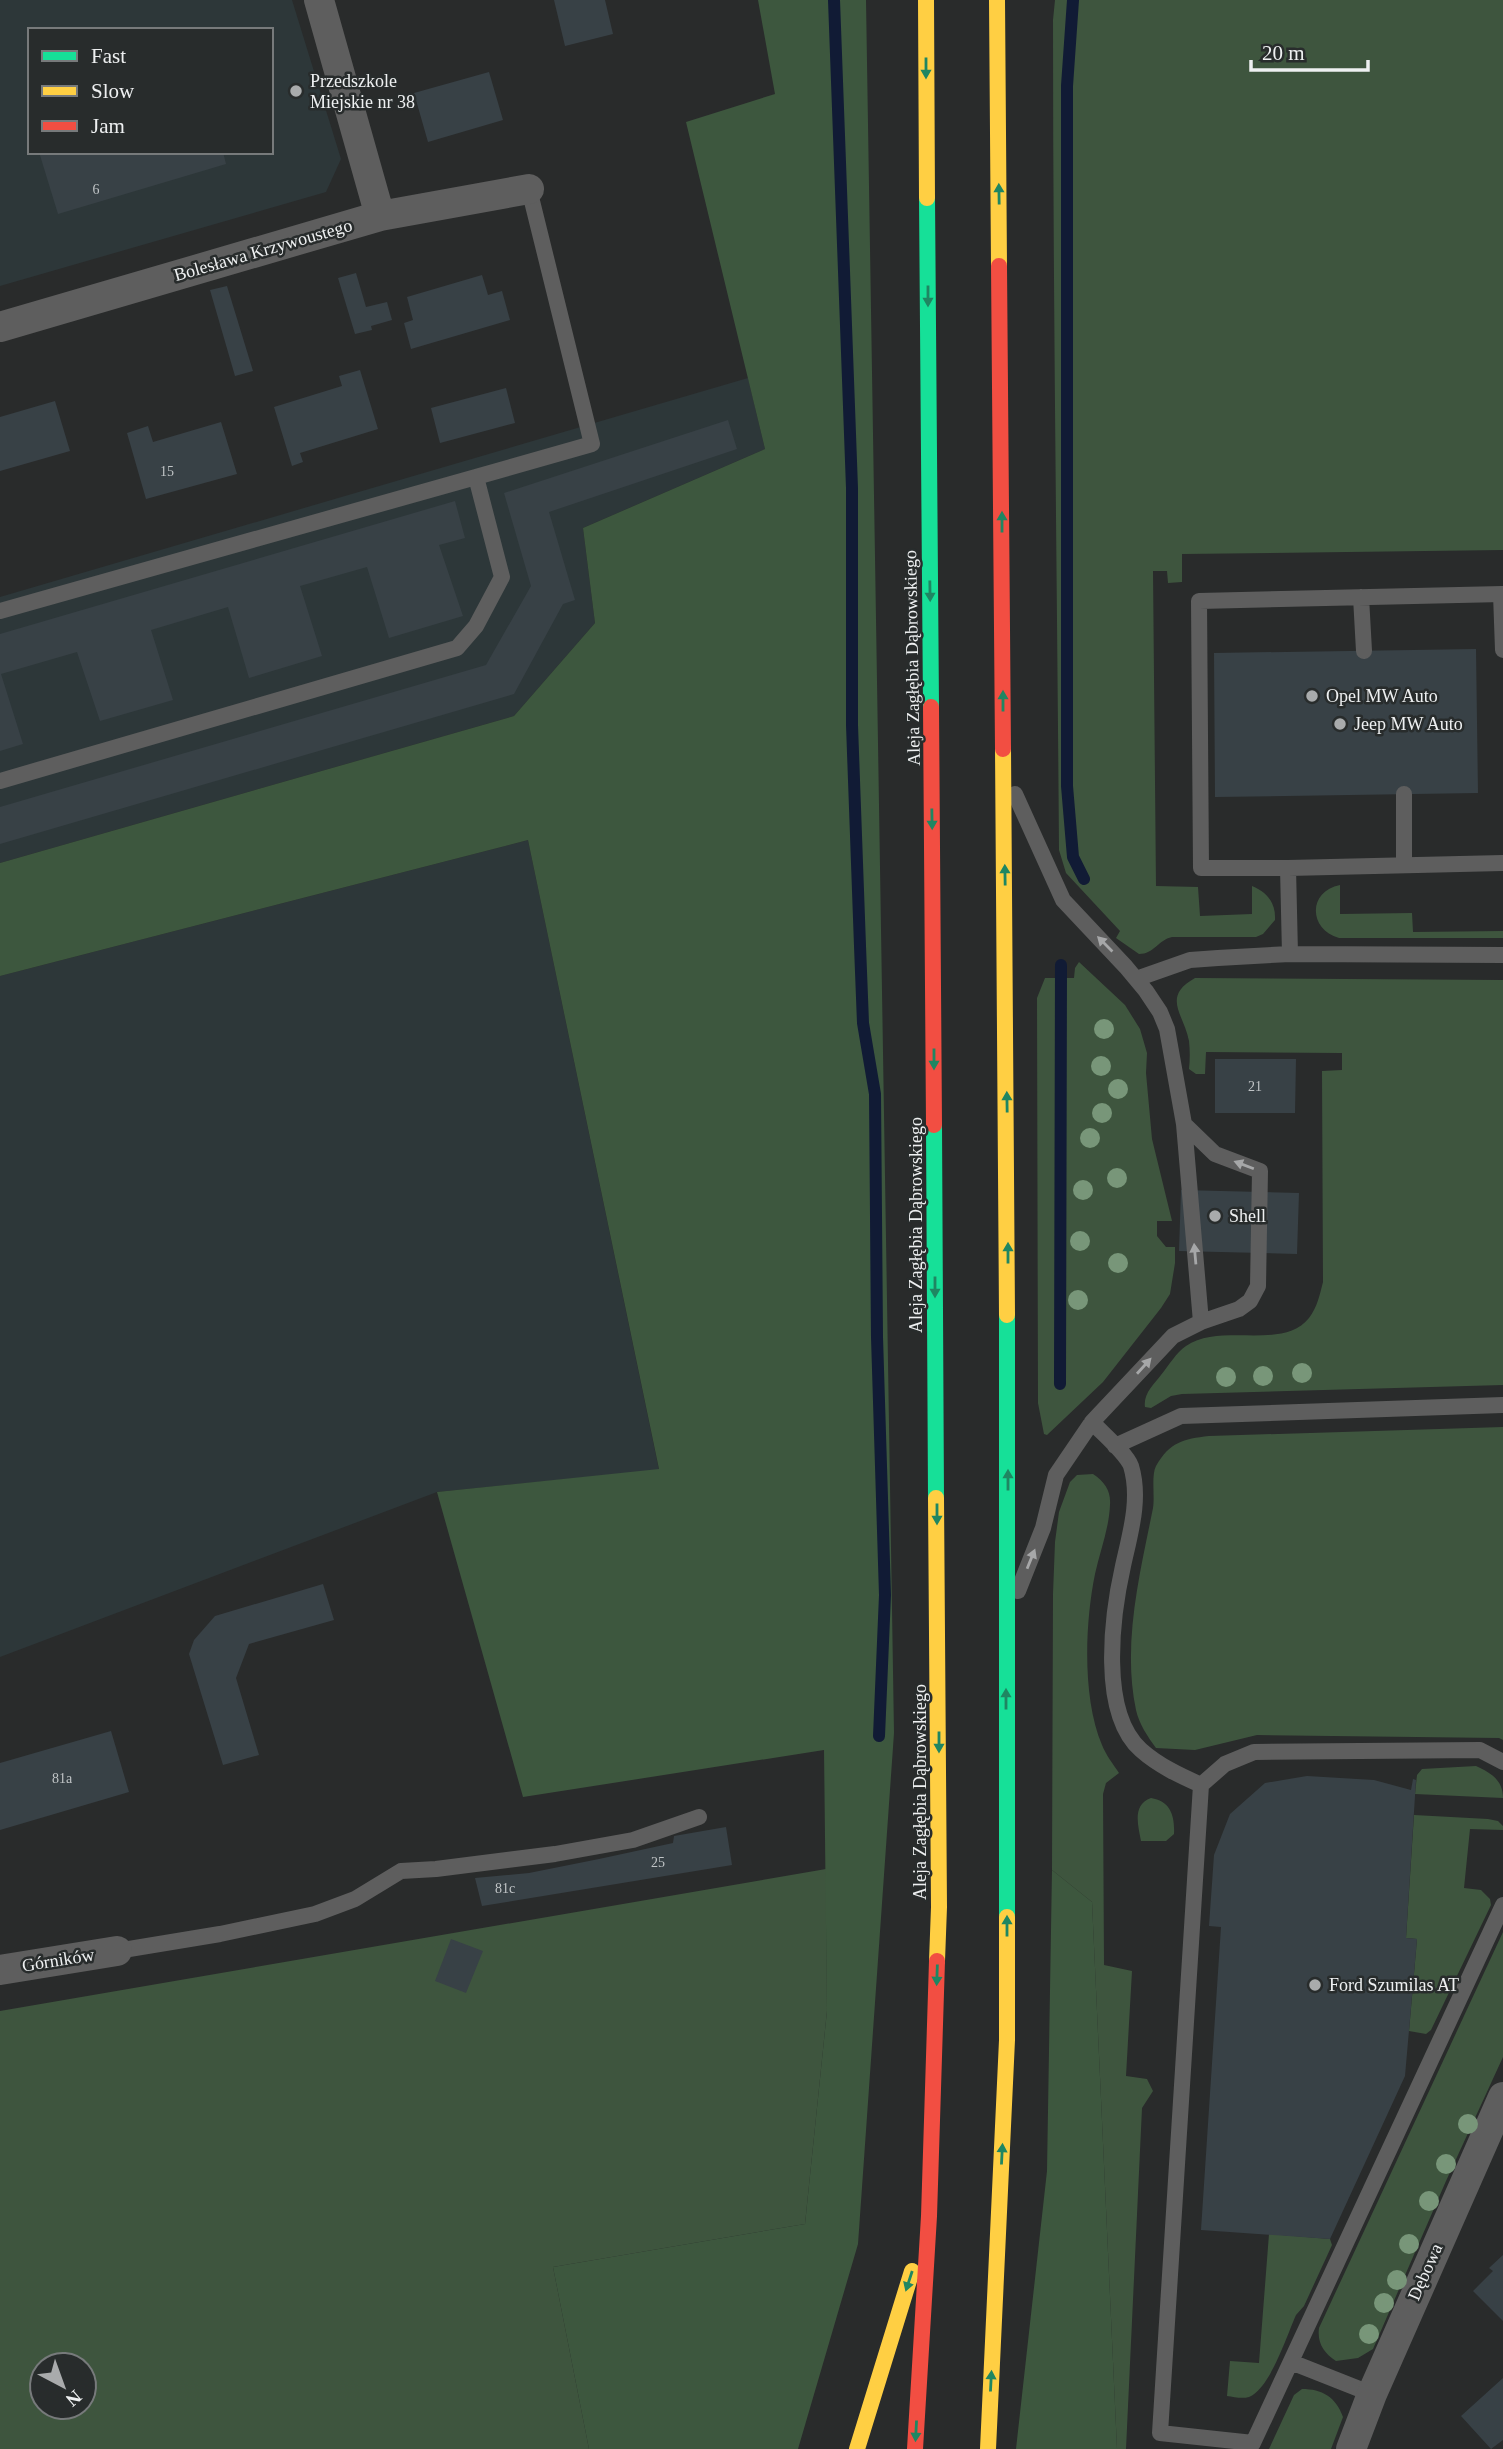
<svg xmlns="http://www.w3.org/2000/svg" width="1503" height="2449" viewBox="0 0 1503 2449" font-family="Georgia,serif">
  <rect width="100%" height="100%" fill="#292b2b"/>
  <path fill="#2d3739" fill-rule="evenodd" d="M0,0H292L341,159L326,192L0,286ZM30,30H271V152H30Z
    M748,378L765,449L583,528L595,623L514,716L0,863V597Z
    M528,840L659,1470L437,1492L0,1657V976Z"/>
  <path fill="#3e553e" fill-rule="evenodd" d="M1055,0H1503V550L1182,554V582L1168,583L1167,571H1153L1156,886L1198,887L1200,916L1252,914V886C1267,892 1276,903 1275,920L1263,934L1256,937H1172C1158,940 1154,954 1139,954L1116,938L1120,931L1066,873L1059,850C1057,574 1053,297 1053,20Z
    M1340,885V914L1412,913L1413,932L1503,931V938H1339C1308,929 1308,891 1340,885Z
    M1079,962L1125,1005L1140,1029L1147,1053L1146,1073L1152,1139L1172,1221H1157V1236L1166,1247H1175V1263L1170,1294L1161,1308L1103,1382L1047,1435L1044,1434L1038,1403L1037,998L1045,978H1074L1075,968Z
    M1195,978L1503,980V1385L1182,1394L1171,1396L1151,1408L1145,1407C1143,1394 1154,1384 1161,1375C1169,1365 1176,1353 1186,1346C1221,1322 1283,1351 1309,1318C1317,1308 1320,1294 1323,1282L1322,1071L1342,1070V1053L1206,1052L1205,1074H1196L1189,1069C1190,1060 1190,1050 1189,1041C1184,1014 1161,997 1195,978Z
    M1503,1427V1740L1499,1738L1257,1735L1195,1750L1156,1748C1148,1737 1139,1724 1136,1710C1122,1644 1140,1573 1153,1508C1155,1496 1151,1476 1156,1466C1170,1442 1183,1439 1209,1436Z
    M1093,1474C1105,1482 1111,1491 1110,1505C1109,1529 1100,1551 1095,1574C1085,1623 1082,1698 1102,1745C1106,1755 1113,1764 1119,1773L1106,1783L1103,1794L1104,1965L1132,1971L1126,2076L1147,2079L1153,2091L1142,2108L1126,2449H1117L1092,1902L1052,1870L1053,1594L1055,1542L1059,1512L1070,1482L1077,1475Z
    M1476,1766C1491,1773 1503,1780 1503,1798L1415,1794L1417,1775L1422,1769Z
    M1151,1798C1170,1801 1175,1815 1174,1834L1166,1841H1141C1138,1825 1132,1805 1151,1798Z
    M1414,1815L1488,1819L1498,1821L1503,1826V1830L1470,1829L1464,1888L1481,1890L1490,1899L1491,1905L1431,2030L1426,2034L1409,2031L1417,1939L1406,1938Z
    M826,1869L827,2011L805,2224L553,2267L589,2449H0V2011ZM42,2365H84V2407H42Z
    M1503,1932V2057L1446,2181L1373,2349L1358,2358L1336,2361C1324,2353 1317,2343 1319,2328Z
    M1269,2234L1330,2239L1332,2245L1304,2306L1296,2315C1287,2335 1270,2389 1249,2397C1242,2399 1234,2397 1227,2396L1230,2361L1259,2363Z
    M1302,2389C1322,2389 1336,2397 1343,2417L1331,2449H1269L1294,2395Z"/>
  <path fill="#3d573e" d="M758,0H866L894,1733L858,2244L798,2449H589L553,2267L805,2224L827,2011L824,1750L523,1797L437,1492L659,1469L528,840L0,976V863L514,716L595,623L583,528L765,449L686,122L775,94Z
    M1052,1870L1092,1902L1117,2449H1016L1047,2171Z"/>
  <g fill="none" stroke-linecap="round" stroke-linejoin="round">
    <path stroke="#111b35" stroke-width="12" d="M834,0L852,488V725L860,946L863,1023L875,1094L877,1337L885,1595L879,1736
      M1073,0L1067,86V786L1073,857L1084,879
      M1060,1384L1061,965"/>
  </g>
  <path fill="#384146" d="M554,0H605L613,34L565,46Z
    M489,72L503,120L428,142L414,93Z
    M39,152H223L226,164L58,214Z
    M356,273L366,307L387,302L392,320L371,326L372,330L355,334L338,278Z
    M482,275L488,295L502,291L510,320L411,349L404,323L413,320L407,297Z
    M227,286L253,371L235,376L210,290Z
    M360,370L378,429L300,453L303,462L292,466L274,407L342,386L339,376Z
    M506,388L515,423L440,443L431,408Z
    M55,401L70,451L0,471V417Z
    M728,420L737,449L549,512L575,600L563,604L514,694L0,844V807L486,665L531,586L504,493Z
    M221,422L237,474L146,499L127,433L148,426L153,442Z
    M455,501L465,538L439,545L463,616L389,638L367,567L300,586L322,656L249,678L228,607L151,630L173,700L100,721L77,652L1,674L23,744L0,751V634Z
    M1476,649L1478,793L1215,797L1214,653Z
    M1215,1059H1296L1295,1113H1215Z
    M1181,1190L1299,1193L1297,1254L1179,1251Z
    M323,1584L334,1620L249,1644L236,1678L259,1755L223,1765L189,1654L194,1640L215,1616Z
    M111,1731L129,1792L0,1830V1763Z
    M1307,1776L1374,1780L1411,1790L1413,1779L1416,1780L1406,1938L1417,1939L1405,2076L1330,2239L1201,2230L1221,1927L1209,1926L1214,1855L1230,1814L1265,1783Z
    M726,1827L732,1865L482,1906L475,1878L529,1873L599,1859L673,1843L674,1836Z
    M451,1939L483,1951L466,1993L435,1981Z
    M1503,2255V2321L1473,2291L1493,2271L1489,2268Z
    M1503,2378V2440L1491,2449L1461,2416Z"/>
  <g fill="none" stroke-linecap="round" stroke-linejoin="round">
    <path stroke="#5e5e5e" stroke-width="16" d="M476,477L592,444L529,189
      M1501,594L1503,650
      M1361,597L1364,651
      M0,611L476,477L502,577L476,626L457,648L0,781
      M1015,794L1063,900L1126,967L1146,991L1160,1012L1167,1029L1184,1124L1215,1154L1260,1171L1258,1286L1250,1301L1239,1309L1201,1322L1173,1336L1092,1422L1056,1475L1043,1528L1018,1591
      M1404,865V794
      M1288,868H1201L1199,601L1503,594
      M1290,954L1288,868L1503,863
      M1136,979L1190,960L1218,958L1290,954L1503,955
      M1184,1124L1201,1322
      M1092,1422C1102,1433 1126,1453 1131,1466C1141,1499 1130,1534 1123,1566C1112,1615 1099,1713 1141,1750C1159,1766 1181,1776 1201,1785
      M1115,1446L1181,1416L1503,1405
      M1503,1762L1480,1750L1254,1752L1225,1764L1201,1785L1160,2433L1253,2443L1503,1905
      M117,1951L220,1934L315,1914L355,1899L401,1871L436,1869L555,1854L633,1840L699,1817
      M1291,2362L1372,2394"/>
    <path stroke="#5e5e5e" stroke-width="30" d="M319,0L380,216
      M0,327L380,216L529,189
      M0,1970L117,1951
      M1351,2449L1372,2394L1503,2097"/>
    <path stroke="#16e098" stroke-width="16" d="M927,198L931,707
      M934,1125L936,1498
      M1007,1315V1917"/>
    <path stroke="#ffcf43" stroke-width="16" d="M926,0L927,198
      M997,0L999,266
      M1003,749L1007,1315
      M936,1498L939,1907L937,1961
      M857,2449L912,2271
      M988,2449L1007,2040V1917"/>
    <path stroke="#f24e42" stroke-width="16" d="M999,266L1003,749
      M931,707L934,1125
      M915,2449L929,2216L937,1961"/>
  </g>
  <g fill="#789679">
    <circle cx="1104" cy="1029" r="10"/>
    <circle cx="1101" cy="1066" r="10"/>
    <circle cx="1118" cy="1089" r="10"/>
    <circle cx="1102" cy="1113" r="10"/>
    <circle cx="1090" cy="1138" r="10"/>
    <circle cx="1117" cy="1178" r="10"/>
    <circle cx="1083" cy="1190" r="10"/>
    <circle cx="1080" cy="1241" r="10"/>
    <circle cx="1118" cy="1263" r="10"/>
    <circle cx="1078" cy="1300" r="10"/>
    <circle cx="1302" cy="1373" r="10"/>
    <circle cx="1263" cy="1376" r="10"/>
    <circle cx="1226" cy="1377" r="10"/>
    <circle cx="1468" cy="2124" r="10"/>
    <circle cx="1446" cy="2164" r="10"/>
    <circle cx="1429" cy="2201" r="10"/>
    <circle cx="1409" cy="2244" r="10"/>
    <circle cx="1397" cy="2280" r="10"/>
    <circle cx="1384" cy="2303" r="10"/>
    <circle cx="1369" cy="2334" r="10"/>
  </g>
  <defs><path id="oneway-solid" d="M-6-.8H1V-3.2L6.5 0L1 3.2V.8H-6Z" transform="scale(1.75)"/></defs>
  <g fill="#1f8662">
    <use href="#oneway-solid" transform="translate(926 68) rotate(90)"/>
    <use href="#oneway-solid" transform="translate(999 194) rotate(-91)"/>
    <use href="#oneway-solid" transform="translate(928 296) rotate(90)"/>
    <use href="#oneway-solid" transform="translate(1002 522) rotate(-90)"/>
    <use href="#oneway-solid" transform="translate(930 591) rotate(89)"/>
    <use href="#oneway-solid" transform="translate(1003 701) rotate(-90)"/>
    <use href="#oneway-solid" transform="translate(932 819) rotate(89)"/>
    <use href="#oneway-solid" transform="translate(1005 875) rotate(-91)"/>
    <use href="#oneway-solid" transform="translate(934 1059) rotate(90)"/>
    <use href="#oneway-solid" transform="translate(1007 1102) rotate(-91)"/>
    <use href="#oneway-solid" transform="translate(1008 1253) rotate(-90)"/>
    <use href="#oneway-solid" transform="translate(935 1287) rotate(90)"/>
    <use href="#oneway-solid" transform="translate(1008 1480) rotate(-90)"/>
    <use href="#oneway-solid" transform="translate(937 1514) rotate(90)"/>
    <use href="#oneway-solid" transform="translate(1006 1699) rotate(-90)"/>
    <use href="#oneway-solid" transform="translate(939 1742) rotate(90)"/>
    <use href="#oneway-solid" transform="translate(1007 1926) rotate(-90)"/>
    <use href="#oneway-solid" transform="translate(937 1975) rotate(92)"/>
    <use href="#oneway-solid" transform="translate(1002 2154) rotate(-87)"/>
    <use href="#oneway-solid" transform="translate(909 2281) rotate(108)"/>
    <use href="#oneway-solid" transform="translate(991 2381) rotate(-87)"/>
    <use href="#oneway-solid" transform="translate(916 2431) rotate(93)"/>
  </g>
  <g fill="#a6a7a8">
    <use href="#oneway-solid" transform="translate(1105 944) rotate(-135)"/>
    <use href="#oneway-solid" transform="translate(1244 1165) rotate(-159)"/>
    <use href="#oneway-solid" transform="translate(1195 1254) rotate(-95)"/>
    <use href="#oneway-solid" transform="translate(1144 1366) rotate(-48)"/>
    <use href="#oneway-solid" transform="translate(1031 1559) rotate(-68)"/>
  </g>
  <g fill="#a9abac" stroke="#282c2c" stroke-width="2.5">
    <circle cx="296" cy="91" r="7"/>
    <circle cx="1312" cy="696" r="7"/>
    <circle cx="1340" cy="724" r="7"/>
    <circle cx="1215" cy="1216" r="7"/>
    <circle cx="1315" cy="1985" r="7"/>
  </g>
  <g text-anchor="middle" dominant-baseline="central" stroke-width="5" stroke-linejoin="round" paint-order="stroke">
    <g font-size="14" fill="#c0c4c6">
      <text x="96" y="189">6</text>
      <text x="167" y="471">15</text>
      <text x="1255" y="1086">21</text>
      <text x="62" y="1778">81a</text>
      <text x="658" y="1862">25</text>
      <text x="505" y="1888">81c</text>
    </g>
    <g font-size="18" fill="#eef0f1" stroke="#282c2c" text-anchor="start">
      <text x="310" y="81">Przedszkole<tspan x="310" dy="21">Miejskie nr 38</tspan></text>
      <text x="1326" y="696">Opel MW Auto</text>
      <text x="1354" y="724">Jeep MW Auto</text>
      <text x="1229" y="1216">Shell</text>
      <text x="1329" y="1985">Ford Szumilas AT</text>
    </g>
    <g font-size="18" fill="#eef0f1" stroke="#282c2c">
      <text transform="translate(263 250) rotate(-16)">Bolesława Krzywoustego</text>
      <text transform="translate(912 658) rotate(-91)">Aleja Zagłębia Dąbrowskiego</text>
      <text transform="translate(916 1225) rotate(-90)">Aleja Zagłębia Dąbrowskiego</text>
      <text transform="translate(920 1792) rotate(-90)">Aleja Zagłębia Dąbrowskiego</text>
      <text transform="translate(58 1960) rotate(-9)">Górników</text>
      <text transform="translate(1425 2272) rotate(-66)">Dębowa</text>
    </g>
  </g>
  <rect x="28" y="28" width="245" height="126" fill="#282c2c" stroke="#777a7b" stroke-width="2"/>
  <rect x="42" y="51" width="35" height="10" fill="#16e098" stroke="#777a7b" stroke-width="2"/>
  <text x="91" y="63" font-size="21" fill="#eef0f1">Fast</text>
  <rect x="42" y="86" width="35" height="10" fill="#ffcf43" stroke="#777a7b" stroke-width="2"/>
  <text x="91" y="98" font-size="21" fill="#eef0f1">Slow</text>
  <rect x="42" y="121" width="35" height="10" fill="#f24e42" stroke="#777a7b" stroke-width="2"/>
  <text x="91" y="133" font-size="21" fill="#eef0f1">Jam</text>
  <g transform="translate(63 2386) rotate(139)"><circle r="33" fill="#282c2c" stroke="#777a7b" stroke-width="2"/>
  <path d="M0-5L12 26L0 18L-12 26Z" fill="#a9abac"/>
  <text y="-10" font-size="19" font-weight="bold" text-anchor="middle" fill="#eef0f1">N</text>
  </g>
  <path d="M1251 60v10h117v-10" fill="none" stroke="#eef0f1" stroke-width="3.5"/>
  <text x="1262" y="60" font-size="21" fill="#eef0f1" stroke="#282c2c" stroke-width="5" paint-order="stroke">20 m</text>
</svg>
